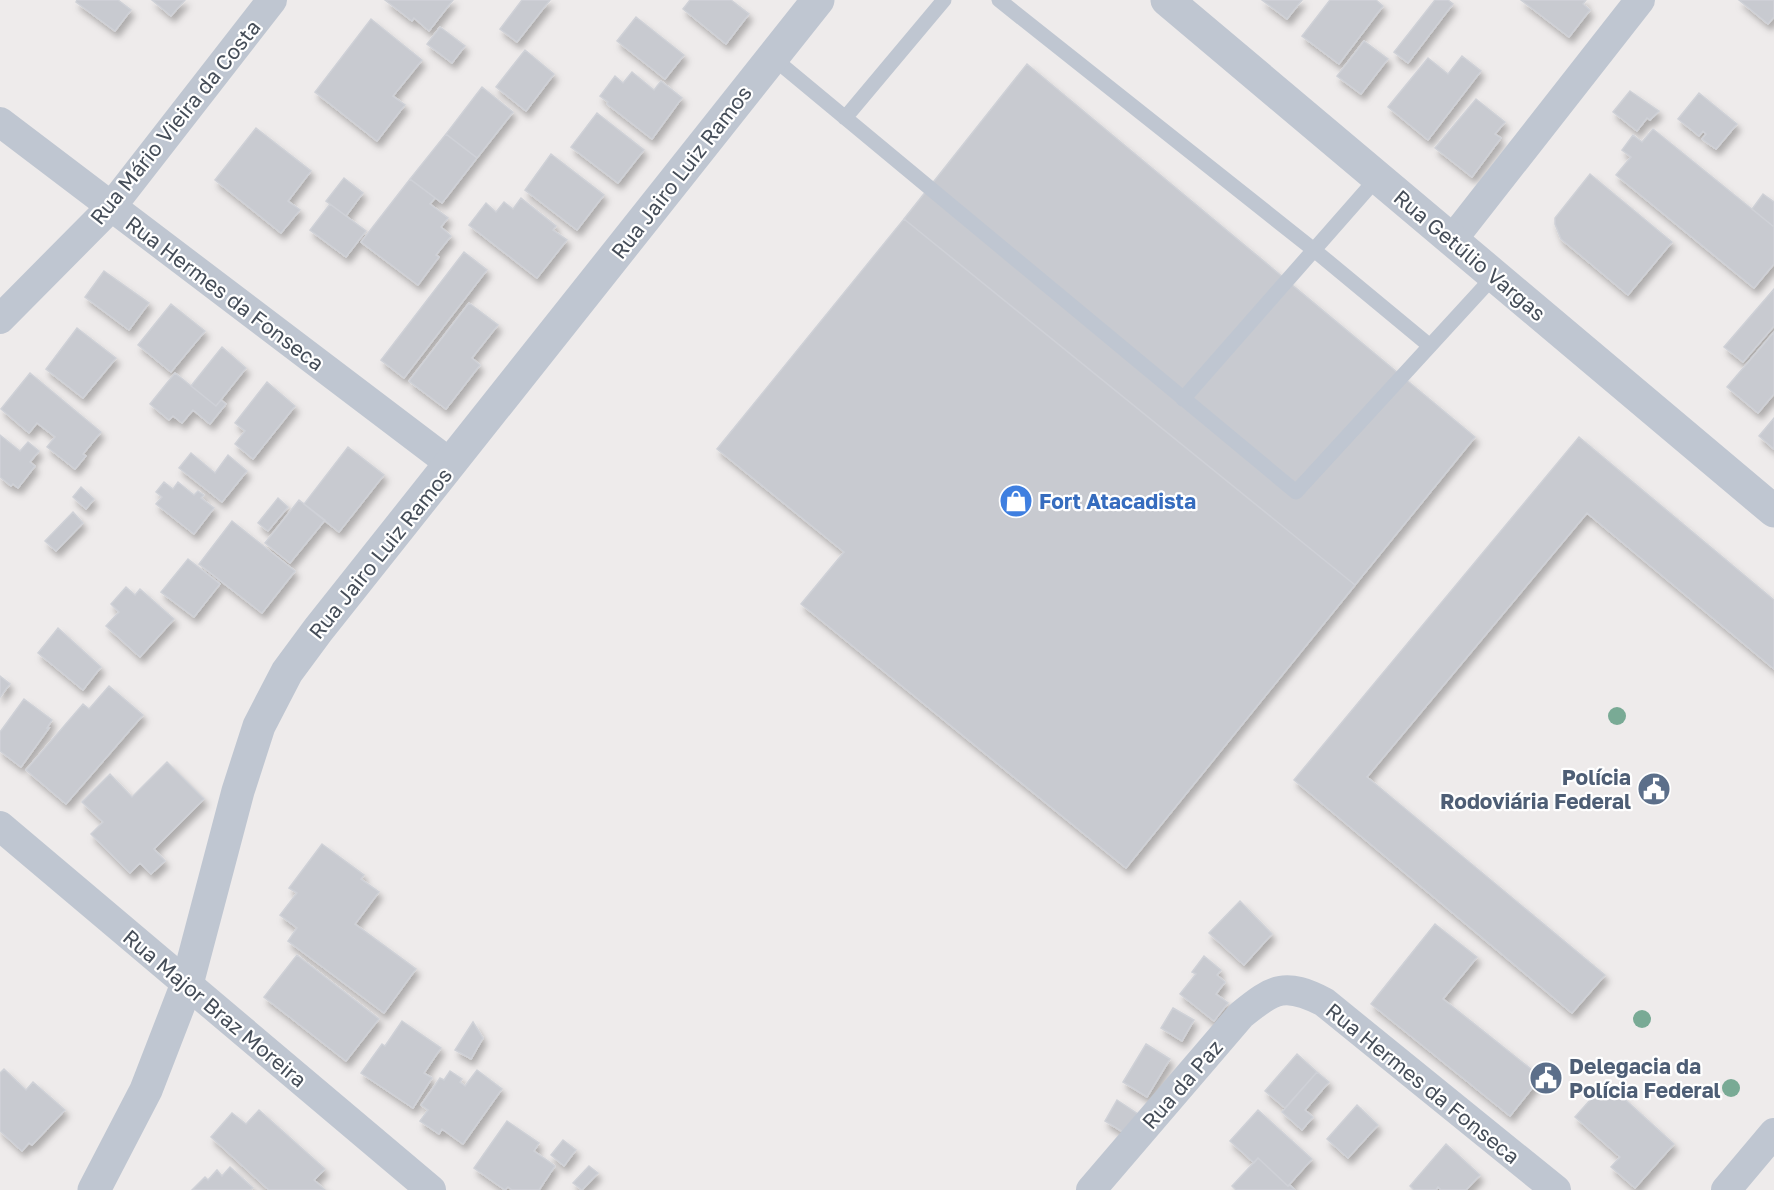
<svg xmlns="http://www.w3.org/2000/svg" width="1774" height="1190" viewBox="0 0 1774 1190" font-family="'Golos Text',sans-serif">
  <defs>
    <filter id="shadow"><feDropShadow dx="3.5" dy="6" stdDeviation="3" flood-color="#0004"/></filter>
  </defs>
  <rect width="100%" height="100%" fill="#eeebeb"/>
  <path fill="#c8cad0" stroke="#cfd1d7" stroke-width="1.5" filter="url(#shadow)" d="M77,0H118L131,10L115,31L76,2Z
    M152,0H185L171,16Z
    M385,0H453L429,31L414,18L412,21Z
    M522,0H550L517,42L500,29Z
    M690,0H731L749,14L726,44L683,9Z
    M1262,0H1302L1287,19Z
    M1330,0H1376L1383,6L1339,64L1302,36Z
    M1435,0H1448L1453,4L1408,63L1394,52Z
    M1521,0H1586L1583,4L1590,10L1569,37Z
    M1739,0H1774V17L1768,24Z
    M636,17L684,55L665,79L617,41Z
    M371,19L422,60L393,96L405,105L377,141L315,92Z
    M440,27L465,46L452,63L427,44Z
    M1364,41L1388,59L1361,94L1337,76Z
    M525,50L554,74L526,111L496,87Z
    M1462,56L1481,71L1428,140L1388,107L1428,58L1448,74Z
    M1027,64L1475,437L1355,585L904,219Z
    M632,72L654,90L661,81L682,98L652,139L607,104L608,102L600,96L615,76L623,83Z
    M482,87L513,112L477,158L446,134Z
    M1630,91L1659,111L1650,120L1647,118L1637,131L1613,112Z
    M1699,93L1737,124L1716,149L1702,139L1706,134L1703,131L1699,136L1678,119Z
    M1476,99L1505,122L1495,134L1501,138L1472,177L1435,148Z
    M597,113L644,150L618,183L571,147Z
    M256,128L311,171L288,201L300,210L281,233L215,180Z
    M1653,129L1774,227V264L1754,288L1616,175L1631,157L1622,150L1633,135L1642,142Z
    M446,134L477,158L442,203L410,179Z
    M551,154L604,195L577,230L525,190Z
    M1590,174L1672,242L1628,295L1561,239L1555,224V218Z
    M344,178L363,193L346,216L326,201Z
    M410,179L435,198L430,204L448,218L441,227L451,236L436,255L439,257L418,285L361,242Z
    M1763,194L1774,202V227L1752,209Z
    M521,198L556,226L553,230L567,240L537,278L469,225L486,203L496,212L504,202L513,209Z
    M330,204L366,231L346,257L310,230Z
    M904,219L1355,585L1126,868L801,604L844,552L717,449Z
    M464,252L487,270L404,378L381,360Z
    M104,271L149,303L129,330L85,297Z
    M1774,289V326L1743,362L1724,347Z
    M469,303L498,325L472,358L480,365L446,409L409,381Z
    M171,304L205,331L171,372L138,345Z
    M77,328L116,358L83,398L46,369Z
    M1774,332V394L1758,413L1727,387Z
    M222,347L246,368L216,406L191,386Z
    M30,373L101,432L83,454L86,456L75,469L47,447L55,437L37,423L29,433L1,409Z
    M175,373L216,406L221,400L226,404L210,424L193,410L182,423L173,416L169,420L150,404Z
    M267,382L295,406L253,459L235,444L245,431L235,423Z
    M1774,418V449L1759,436Z
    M0,435L20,451L28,442L39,451L30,462L35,466L18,488L13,484L11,486L0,477Z
    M1579,437L1774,600V669L1587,513L1367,777L1605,975L1572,1013L1294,780Z
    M348,447L384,475L339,532L304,504Z
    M191,453L215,473L228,455L247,471L222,502L179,468Z
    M164,482L173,489L178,482L194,495L198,491L204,495L201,498L214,508L194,534L156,504L162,497L156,492Z
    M81,487L94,499L86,509L73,497Z
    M278,498L288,507L268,531L258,523Z
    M299,500L325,520L290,563L265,543Z
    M73,512L83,523L56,551L45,541Z
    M232,521L295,571L262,613L199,564Z
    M188,559L220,584L194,617L161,592Z
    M126,587L135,595L140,589L174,619L140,657L106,626L119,612L111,604Z
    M58,628L101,667L83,690L38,653Z
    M0,676L10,684L0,697Z
    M109,686L143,715L66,804L26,770L83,704L89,709Z
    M24,699L52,720L47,728H49L21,767L0,751V732Z
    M167,762L204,799L154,849L165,861L151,874L140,863L130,873L91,834L103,822L82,802L110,774L132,797Z
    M322,844L364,875L361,879L379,892L355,924L416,969L384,1013L288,941L297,928L280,915L297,893L289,888Z
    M1240,901L1272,934L1244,965L1209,933Z
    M1435,924L1477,957L1443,999L1541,1077L1510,1116L1371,1004Z
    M297,955L379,1019L346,1061L264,997Z
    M1204,956L1221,970L1217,975L1225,982L1216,994L1228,1003L1214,1021L1180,994L1196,974L1192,972Z
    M1173,1008L1194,1020L1182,1041L1161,1028Z
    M402,1021L441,1048L424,1073L432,1078L413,1108L361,1073L382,1044L385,1046Z
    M473,1022L483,1038L471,1059L455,1050Z
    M1146,1044L1170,1059L1147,1097L1123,1082Z
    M1297,1054L1317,1072L1285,1108L1265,1091Z
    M4,1069L26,1090L33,1082L65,1110L32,1145L29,1143L22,1151L0,1131V1073Z
    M477,1070L502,1089L463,1144L442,1129L439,1134L420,1121L428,1110L421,1105L440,1078L444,1080L450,1071L462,1079L460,1082L465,1086Z
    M1317,1072L1329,1082L1305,1110L1313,1117L1302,1130L1282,1112Z
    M1606,1082L1674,1144L1635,1188L1611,1167L1620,1157L1575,1117Z
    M1117,1100L1138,1114L1126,1134L1105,1121Z
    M1357,1105L1378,1125L1348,1158L1327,1139Z
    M259,1110L325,1169L314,1180L325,1190H269L211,1137L232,1113L246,1124Z
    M1258,1110L1312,1159L1288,1186L1258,1158L1254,1163L1230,1141Z
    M507,1121L539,1143L534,1151L555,1166L539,1190H512L508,1187L505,1190L474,1168Z
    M563,1140L576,1150L564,1166L551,1155Z
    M1446,1144L1480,1175L1466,1190H1441L1438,1187L1436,1190H1414L1410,1186Z
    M1258,1158L1288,1186L1290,1185L1295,1190H1236L1232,1186Z
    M589,1166L598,1173L582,1190L573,1183Z
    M230,1167L253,1188L250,1190H192L205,1177L208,1180L217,1170L222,1176Z"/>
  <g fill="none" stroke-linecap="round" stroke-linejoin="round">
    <path stroke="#bfc6d1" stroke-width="15" d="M999,0L1314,250L1430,346
      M772,57L1296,492L1495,275
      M845,118L944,0
      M1183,399L1378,177"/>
    <path stroke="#bfc6d1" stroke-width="30" d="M0,122L451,464
      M1452,240L1640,0
      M0,319L111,207L272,0
      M0,826L431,1190
      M1091,1190L1241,1015C1274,988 1285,982 1324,1002L1556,1190
      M1726,1190L1774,1133"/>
    <path stroke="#bfc6d1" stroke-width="33" d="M1167,0L1774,511
      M94,1190L146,1090L187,984L238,791L259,726L287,672L318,630L818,0"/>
  </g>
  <g fill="#79aa95">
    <circle cx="1617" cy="716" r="9"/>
    <circle cx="1642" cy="1019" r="9"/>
    <circle cx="1731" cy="1088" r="9"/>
  </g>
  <defs>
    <symbol id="shop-disc" viewBox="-11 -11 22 22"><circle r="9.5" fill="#3f7fe0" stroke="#fff"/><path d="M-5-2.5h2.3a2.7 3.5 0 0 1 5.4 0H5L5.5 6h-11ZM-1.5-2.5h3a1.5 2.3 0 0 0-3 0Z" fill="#fff"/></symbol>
    <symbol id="civic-disc" viewBox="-11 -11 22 22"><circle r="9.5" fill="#5c6f8a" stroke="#fff"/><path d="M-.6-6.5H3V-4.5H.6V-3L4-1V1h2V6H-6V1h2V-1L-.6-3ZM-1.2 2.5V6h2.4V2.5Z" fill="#fff"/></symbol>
  </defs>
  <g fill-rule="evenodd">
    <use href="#shop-disc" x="997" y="482" width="38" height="38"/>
    <use href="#civic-disc" x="1635" y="770" width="38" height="38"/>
    <use href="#civic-disc" x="1527" y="1059" width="38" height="38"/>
  </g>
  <g text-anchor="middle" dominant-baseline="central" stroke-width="4.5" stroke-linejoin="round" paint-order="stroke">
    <g font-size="21" fill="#454d58" stroke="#fff">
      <text transform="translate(175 122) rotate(-51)">Rua Mário Vieira da Costa</text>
      <text transform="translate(681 172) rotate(-52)">Rua Jairo Luiz Ramos</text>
      <text transform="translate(1470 255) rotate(40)">Rua Getúlio Vargas</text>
      <text transform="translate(225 293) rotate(37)">Rua Hermes da Fonseca</text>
      <text transform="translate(380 553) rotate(-51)">Rua Jairo Luiz Ramos</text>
      <text transform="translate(215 1008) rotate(40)">Rua Major Braz Moreira</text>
      <text transform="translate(1423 1083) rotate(39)">Rua Hermes da Fonseca</text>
      <text transform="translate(1182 1084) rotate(-49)">Rua da Paz</text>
    </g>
    <g font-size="21" font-weight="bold" fill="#366cbe" stroke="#fff" text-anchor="start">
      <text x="1039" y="501">Fort Atacadista</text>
    </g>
    <g font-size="21" font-weight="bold" fill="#4e5e75" stroke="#fff" text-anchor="end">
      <text x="1631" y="777">Polícia<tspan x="1631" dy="24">Rodoviária Federal</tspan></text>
      <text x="1569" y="1066" text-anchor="start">Delegacia da<tspan x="1569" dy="24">Polícia Federal</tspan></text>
    </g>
  </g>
</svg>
